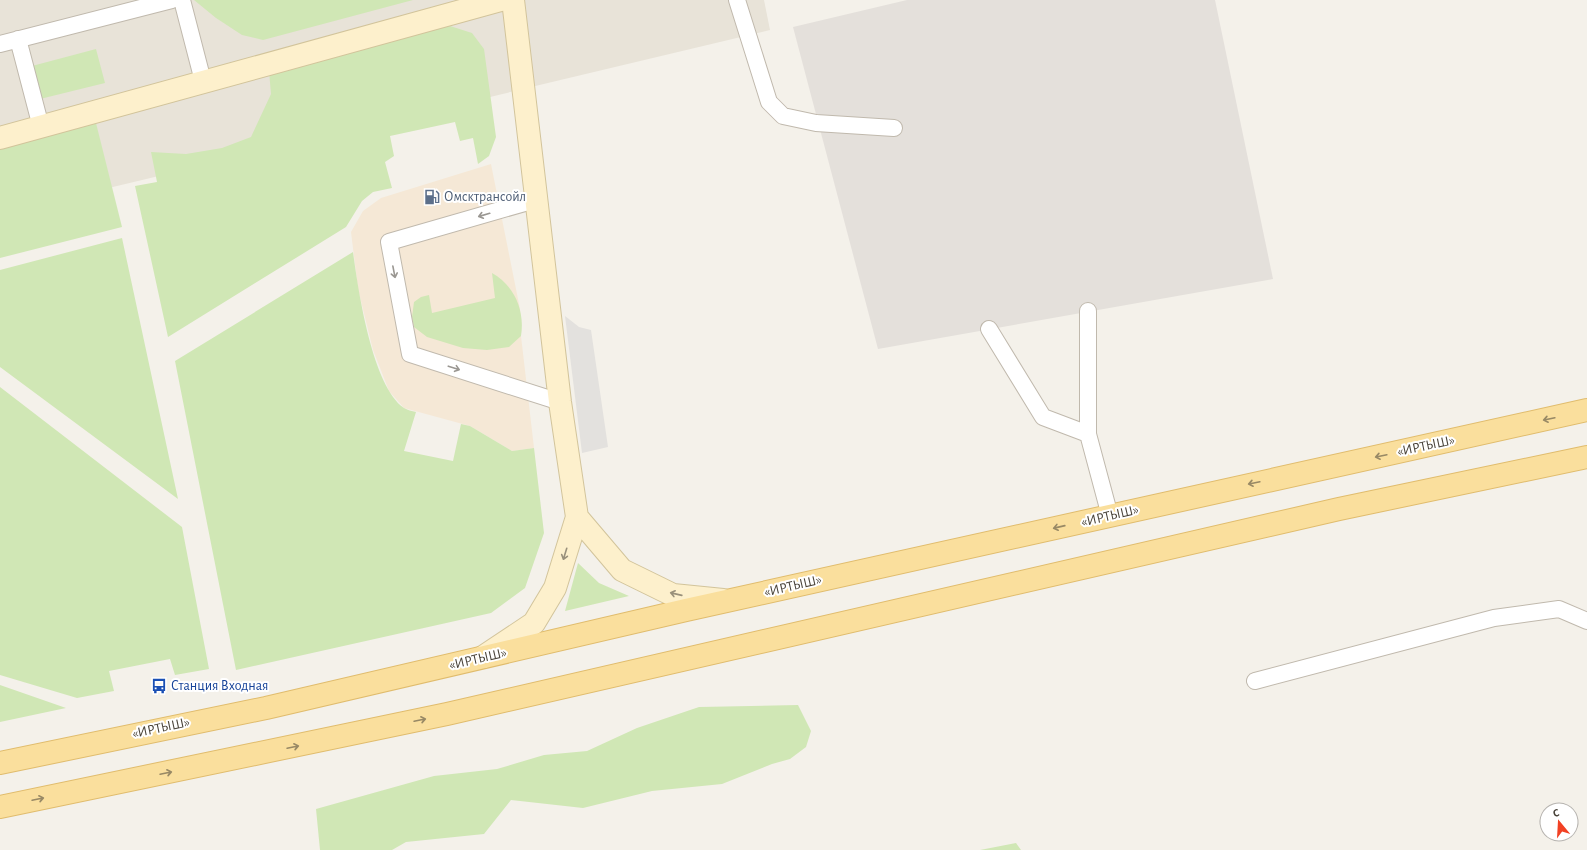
<svg xmlns="http://www.w3.org/2000/svg" width="1587" height="850" viewBox="0 0 1587 850" font-family="'Alegreya Sans',sans-serif">
  <rect width="100%" height="100%" fill="#f4f1ea"/>
  <path fill="#e8e3d8" d="M0,0H764L770,30L0,214Z"/>
  <path fill="#f5e8d6" d="M491,164L520,309L521,336L534,448L512,451L470,426L404,408L389,391L373,350L358,289L351,232L363,211L381,198Z"/>
  <path fill="#e4e0db" d="M907,0H1215L1273,279L878,349L793,27Z"/>
  <path fill="#d0e7b5" d="M194,0H413L263,40L242,35L216,18Z
    M450,26L472,33L484,49L496,137L489,156L478,164L473,138L460,141L455,122L390,136L394,156L385,162L392,188L373,192L362,201L346,227L168,337L135,186L157,182L151,152L186,154L222,148L251,137L271,94L269,71L402,35Z
    M96,49L105,83L40,99L32,66Z
    M96,123L122,227L0,258V148Z
    M122,238L178,499L0,367V270Z
    M353,252C358,289 372,386 404,408C407,410 412,411 416,412L404,451L453,461L461,424L470,426L512,451L534,448L544,533L525,588L491,613L236,670L175,361Z
    M492,273C515,286 525,311 521,336L509,347L487,350L463,348L427,337L414,327L412,317L414,302L421,297L429,295L432,313L495,298Z
    M0,387L182,527L209,669L175,675L170,659L109,671L114,691L77,698L0,675Z
    M578,563L599,583L629,596L565,611Z
    M0,685L66,708L0,722Z
    M798,705L811,731L806,747L790,759L772,764L722,784L652,791L583,808L511,800L484,834L406,842L392,850H320L316,809L434,776L497,769L544,755L587,751L637,728L699,707Z
    M1016,843L1021,850H980Z"/>
  <path fill="#e3e1de" d="M565,316L579,327L591,330L608,447L582,453Z"/>
  <g fill="none" stroke-linecap="round" stroke-linejoin="round">
    <defs>
      <path id="lane" d="M182,0L203,81
        M737,0L769,102L783,116L816,123L894,128
        M18,39L41,127
        M0,44L172,0
        M535,200L389,242L410,354L560,402
        M1088,311V434L1110,516
        M989,329L1043,417L1088,434
        M1255,681L1494,618L1559,609L1587,621"/>
      <path id="secondary" d="M0,138L501,0
        M577,517L622,570L673,595L723,600
        M483,657L534,623L555,588L577,517L560,402L513,0"/>
      <path id="primary" d="M0,763L266,708L686,610L1587,410
        M0,807L447,714L1339,509L1587,457"/>
    </defs>
    <use href="#lane" stroke="#c0b9ad" stroke-width="18"/>
    <use href="#secondary" stroke="#d2c49b" stroke-width="24"/>
    <use href="#primary" stroke="#e0bc6d" stroke-width="24"/>
    <use href="#lane" stroke="#fff" stroke-width="16"/>
    <use href="#secondary" stroke="#fdf0cc" stroke-width="22"/>
    <use href="#primary" stroke="#fadf9d" stroke-width="22"/>
  </g>
  <defs><path id="oneway-shaft" d="M-6 0H5M1.5-3L5.5 0L1.5 3" fill="none" stroke-width="1.6" stroke-linecap="round" stroke-linejoin="round"/></defs>
  <g stroke="#9a9792">
    <use href="#oneway-shaft" transform="translate(484 215) rotate(164)"/>
    <use href="#oneway-shaft" transform="translate(394 272) rotate(79)"/>
    <use href="#oneway-shaft" transform="translate(454 368) rotate(18)"/>
  </g>
  <g stroke="#988965">
    <use href="#oneway-shaft" transform="translate(1549 419) rotate(168)"/>
    <use href="#oneway-shaft" transform="translate(1381 456) rotate(168)"/>
    <use href="#oneway-shaft" transform="translate(1254 483) rotate(168)"/>
    <use href="#oneway-shaft" transform="translate(1059 527) rotate(167)"/>
    <use href="#oneway-shaft" transform="translate(420 720) rotate(-12)"/>
    <use href="#oneway-shaft" transform="translate(293 747) rotate(-12)"/>
    <use href="#oneway-shaft" transform="translate(166 773) rotate(-12)"/>
    <use href="#oneway-shaft" transform="translate(38 799) rotate(-12)"/>
  </g>
  <g stroke="#99907b">
    <use href="#oneway-shaft" transform="translate(565 554) rotate(107)"/>
    <use href="#oneway-shaft" transform="translate(676 594) rotate(-167)"/>
  </g>
  <defs>
    <symbol id="fuel-bare" viewBox="-9 -9 18 18"><path d="M-5.5-6h7V0h2V4h1.3V-2.5L3-4.5l.8-.8L6-3V5H2.5V1h-1V6h-7ZM-4.2-4.7v3.2H.2V-4.7Z" fill="#5c6f8a" stroke="#fff" stroke-width="2.5" paint-order="stroke"/></symbol>
    <symbol id="bus-bare" viewBox="-9 -9 18 18"><path d="M-5-6H5V4H4V6H2V4H-2V6H-4V4H-5ZM-3.5-4V0h7V-4ZM-3.5 1.2v1.5H-2V1.2ZM2 1.2v1.5H3.5V1.2Z" fill="#1a4fb4" stroke="#fff" stroke-width="2.5" paint-order="stroke"/></symbol>
  </defs>
  <g fill-rule="evenodd">
    <use href="#fuel-bare" x="421" y="186" width="22" height="22"/>
    <use href="#bus-bare" x="148" y="675" width="22" height="22"/>
  </g>
  <g text-anchor="middle" dominant-baseline="central" stroke-width="4" stroke-linejoin="round" paint-order="stroke">
    <g font-size="14" fill="#4e5e75" stroke="#fff" text-anchor="start">
      <text x="444" y="197">Омсктрансойл</text>
    </g>
    <g font-size="14" fill="#484238" stroke="#fff">
      <text transform="translate(1426 446) rotate(-12)">«ИРТЫШ»</text>
      <text transform="translate(1110 516) rotate(-13)">«ИРТЫШ»</text>
      <text transform="translate(793 586) rotate(-13)">«ИРТЫШ»</text>
      <text transform="translate(478 659) rotate(-13)">«ИРТЫШ»</text>
      <text transform="translate(161 728) rotate(-12)">«ИРТЫШ»</text>
    </g>
    <g font-size="14" fill="#164399" stroke="#fff" text-anchor="start">
      <text x="171" y="686">Станция Входная</text>
    </g>
  </g>
  <g transform="translate(1559 822) rotate(342)"><circle r="19" fill="#ffffff" stroke="#b6b3af"/>
  <path d="M0-3L7 15L0 10L-7 15Z" fill="#f24124"/>
  <text y="-6" font-size="11" font-weight="bold" text-anchor="middle" fill="#484238">С</text>
  </g>
</svg>
